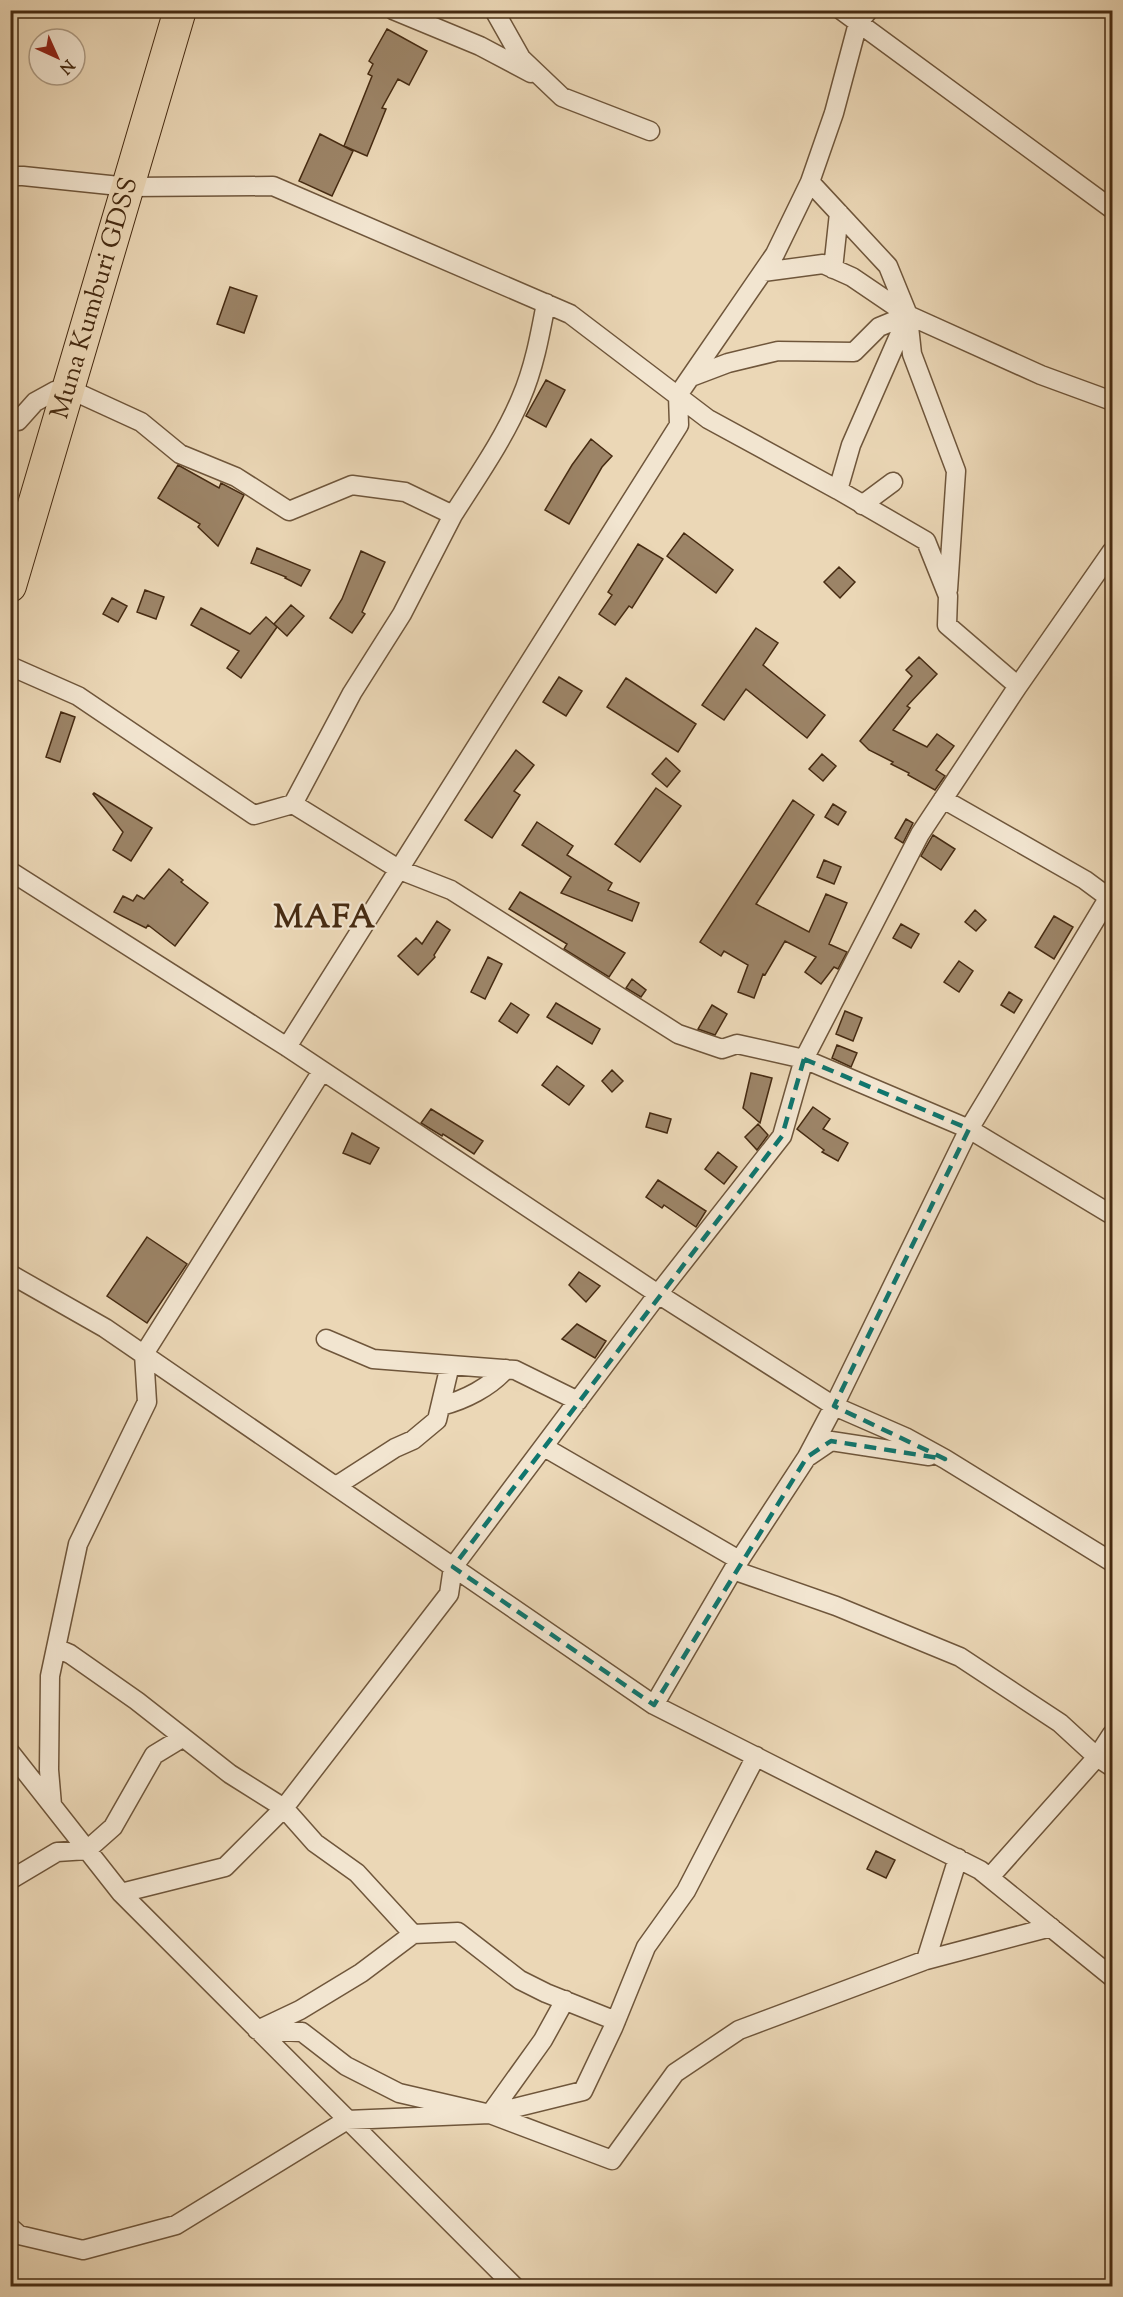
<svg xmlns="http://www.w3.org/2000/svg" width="1123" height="2297" viewBox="0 0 1123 2297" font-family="'Sorts Mill Goudy',serif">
  <rect width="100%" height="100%" fill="#ebd7b6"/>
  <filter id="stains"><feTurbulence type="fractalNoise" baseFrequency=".00333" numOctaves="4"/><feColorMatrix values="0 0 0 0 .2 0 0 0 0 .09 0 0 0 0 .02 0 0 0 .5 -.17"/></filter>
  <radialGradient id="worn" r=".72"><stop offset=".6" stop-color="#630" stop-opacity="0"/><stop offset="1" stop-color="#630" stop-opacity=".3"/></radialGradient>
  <path fill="#9c8467" stroke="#462b12" stroke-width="1.5" d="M387,29L427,51L409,85L398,79L382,108L386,109L367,156L344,146L372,76L368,74L373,64L369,61Z
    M320,134L353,151L332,196L299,181Z
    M230,287L257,296L244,333L217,324Z
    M546,380L565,390L546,427L526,416Z
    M591,439L612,456L602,467L569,524L545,510L572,465Z
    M178,465L219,488L221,483L244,495L218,546L198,527L200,524L158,498Z
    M684,533L733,570L716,593L667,556Z
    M638,544L663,559L632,608L629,606L615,625L599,614L612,595L608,592Z
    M257,548L310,570L301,586L285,578L286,577L251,563Z
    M361,551L385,562L362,612L365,614L352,633L330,618L342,599Z
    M839,567L855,582L840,598L824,582Z
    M145,590L164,597L156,619L137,612Z
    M112,598L127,606L118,622L103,614Z
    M291,605L304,616L287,636L274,624Z
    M201,608L250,634L266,617L277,627L241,678L227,668L239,651L191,625Z
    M756,628L778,643L763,665L825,715L807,738L746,689L724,720L702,705Z
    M919,657L937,674L907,706L910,708L893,730L927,747L937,734L954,746L936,770L945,776L935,790L908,775L909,773L891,764L893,762L869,750L860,741L912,676L906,670Z
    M559,677L582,691L566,716L543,702Z
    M626,678L696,724L678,752L607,707Z
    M61,712L75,717L60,762L46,757Z
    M516,750L534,765L514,791L520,795L492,838L465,820Z
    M822,754L836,766L823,781L809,769Z
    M666,758L680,771L667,787L652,774Z
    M656,788L681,806L640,862L615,844Z
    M94,793L152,828L131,861L113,850L123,832L93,794Z
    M793,800L814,815L756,904L809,932L826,894L847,903L829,944L847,952L838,969L834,967L821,984L805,972L816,957L785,941L765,975L763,974L754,998L738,992L748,965L724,951L721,956L700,942Z
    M833,804L846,812L838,825L825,817Z
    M906,819L913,823L903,843L895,838Z
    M537,822L573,846L567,855L612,883L608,890L639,903L632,921L561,893L571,877L522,845Z
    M933,835L955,849L941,870L921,856Z
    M824,860L841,867L834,884L817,877Z
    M169,869L183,880L181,882L208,903L175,946L148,925L146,928L114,912L123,896L133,901L137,895L144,899Z
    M520,892L625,953L609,977L564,949L567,944L509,909Z
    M975,910L986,920L976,931L965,922Z
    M1054,916L1073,927L1054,959L1035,947Z
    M437,921L450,930L434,955L435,957L418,975L398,956L416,938L422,944Z
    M901,924L919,934L911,948L893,938Z
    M488,957L502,964L485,999L471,992Z
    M959,961L973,971L959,992L944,982Z
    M632,979L646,990L641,997L626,988Z
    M1009,992L1022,1000L1014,1013L1001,1005Z
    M511,1003L529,1015L517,1033L499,1021Z
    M556,1003L600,1029L592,1044L547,1017Z
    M712,1005L727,1014L715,1035L698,1029Z
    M845,1011L862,1018L853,1041L836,1034Z
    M837,1045L857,1053L851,1067L832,1058Z
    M557,1066L584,1086L569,1105L542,1085Z
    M612,1070L623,1081L612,1092L602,1081Z
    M751,1073L772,1078L760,1123L743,1108Z
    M813,1107L830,1119L823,1129L848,1143L838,1161L822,1152L824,1150L797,1129Z
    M431,1109L483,1141L474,1154L443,1134L442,1136L421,1123Z
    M650,1113L671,1119L667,1133L646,1127Z
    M758,1124L768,1135L757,1150L745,1137Z
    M352,1133L379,1148L370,1164L343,1153Z
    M718,1152L737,1167L724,1184L705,1169Z
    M658,1180L706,1211L696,1227L664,1205L662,1208L646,1197Z
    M147,1237L187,1264L147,1323L107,1296Z
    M579,1272L600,1286L586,1302L569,1285Z
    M577,1324L606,1341L595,1358L562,1339Z
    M876,1851L895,1860L886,1878L867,1869Z"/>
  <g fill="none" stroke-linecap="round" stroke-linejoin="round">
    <defs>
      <path id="street" d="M393,10L480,46L531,73
        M494,10L521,58L562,97L650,131
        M841,10L1112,209
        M869,10L858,23L834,113L810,182L888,266L908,315L851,445L838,490L926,541L948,596L947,625L1018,686
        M10,176H23L129,187L273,186L570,314L708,419L838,490
        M833,269L839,213
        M763,272L823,264L852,277L908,315L1041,375L1112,401
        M908,317L912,354L956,471L948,590
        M691,377L728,363L778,351L854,352L879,327L908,315
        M10,419L18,421L35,402L55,391L69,389L141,422L180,454L236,477L289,511L352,485L405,492L453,515C477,477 504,439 521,398C534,368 540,335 546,303
        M862,505L893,482
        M10,666L78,696L254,815L293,804L400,870L451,890L678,1034L722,1049L737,1044L804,1059L969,1129L1112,1215
        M943,799L1085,880L1112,900
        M293,804L352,693L402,614L453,515
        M10,871L287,1047L658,1294L834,1406L905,1437L945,1459L1112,1562
        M287,1047L679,425L678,395L775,254L810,182
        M10,1274L105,1328L654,1705L980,1870L1112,1977
        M326,1339L373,1359L515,1370L578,1401
        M441,1406C465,1400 490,1387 506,1369
        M544,1447L739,1560
        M809,1456L831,1441L929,1456
        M336,1486L395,1448L413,1440L437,1420L450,1365
        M733,1570L836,1606L960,1657L1060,1723L1097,1757L1112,1767
        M56,1648L70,1654L137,1701L230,1774L284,1808L315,1843L357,1873L413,1934
        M654,1705L733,1570L807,1457L834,1406L969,1129L1112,892
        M10,1752L121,1893L514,2286
        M52,1805L49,1770L50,1676L78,1544L147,1402L144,1354L322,1071
        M990,1877L1097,1757L1112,1734
        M10,1880L57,1852L87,1850L113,1827L154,1755L182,1738
        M121,1893L225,1867L284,1808L449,1594L453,1567L658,1294L782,1136L804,1059L920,834L1018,686L1112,551
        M926,1960L958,1858
        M262,2028L300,2010L361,1973L413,1934L458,1932L520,1980L546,1993L616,2021
        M257,2030L302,2032L346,2066L399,2093L490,2114L583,2091L613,2028L646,1947L686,1891L756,1756
        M490,2114L543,2040L565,2000
        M10,2227L19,2235L83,2250L176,2225L347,2120L490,2114L612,2160L675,2073L739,2030L926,1960L1051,1927"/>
      <g id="highway">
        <path id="s1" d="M10,586L180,10"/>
      </g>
    </defs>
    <use href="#street" stroke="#6f563b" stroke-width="21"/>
    <use href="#highway" stroke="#462b12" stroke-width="34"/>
    <use href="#street" stroke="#f2e5d0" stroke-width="18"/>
    <use href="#highway" stroke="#ebd7b6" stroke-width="32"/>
  </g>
  <path fill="none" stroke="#0f766e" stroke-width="4.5" stroke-dasharray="12 8" stroke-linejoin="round" d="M804,1059L969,1129L834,1406L945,1459L831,1441L807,1457L654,1705L453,1567L782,1136Z"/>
  <g text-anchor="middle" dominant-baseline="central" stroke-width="4.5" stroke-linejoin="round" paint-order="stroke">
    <g font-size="26" fill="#462b12" stroke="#f2e5d0">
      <text stroke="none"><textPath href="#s1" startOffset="300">Muna Kumburi GDSS</textPath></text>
    </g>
    <g font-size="32" font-weight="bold" letter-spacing="1.5" fill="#462b12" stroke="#f2e5d0">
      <text x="325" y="919">MAFA</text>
    </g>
  </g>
  <rect width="1123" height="2297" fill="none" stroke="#ebd7b6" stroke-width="36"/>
  <rect x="12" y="12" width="1099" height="2273" fill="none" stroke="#462b12" stroke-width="3"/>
  <rect x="18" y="18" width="1087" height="2261" fill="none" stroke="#462b12" stroke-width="1.5"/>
  <g transform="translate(57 57) rotate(135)"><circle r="28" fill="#f2e5d0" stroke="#ad9b84" stroke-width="1.5"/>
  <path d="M0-4.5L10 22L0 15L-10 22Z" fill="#8f2418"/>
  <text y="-9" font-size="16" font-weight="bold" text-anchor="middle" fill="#462b12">N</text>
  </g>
  <rect width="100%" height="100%" filter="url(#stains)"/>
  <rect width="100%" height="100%" fill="url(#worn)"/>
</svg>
